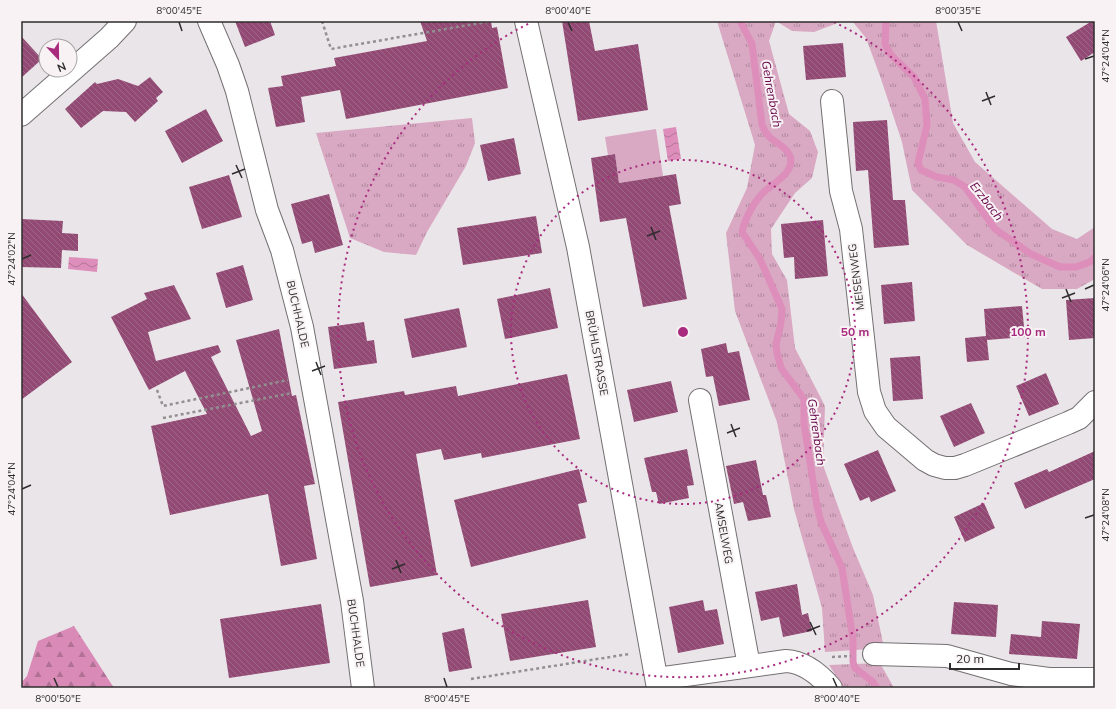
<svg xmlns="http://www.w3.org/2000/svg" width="1116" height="709" viewBox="0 0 1116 709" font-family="Mulish,sans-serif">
  <defs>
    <pattern id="grass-tufts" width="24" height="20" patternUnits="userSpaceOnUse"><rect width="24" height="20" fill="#d9a8c2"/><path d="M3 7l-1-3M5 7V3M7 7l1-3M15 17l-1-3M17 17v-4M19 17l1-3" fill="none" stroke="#b0899e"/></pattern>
    <pattern id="forest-firs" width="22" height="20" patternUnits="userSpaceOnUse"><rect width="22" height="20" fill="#d98ab7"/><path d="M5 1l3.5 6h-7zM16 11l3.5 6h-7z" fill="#b07195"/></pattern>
    <pattern id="water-waves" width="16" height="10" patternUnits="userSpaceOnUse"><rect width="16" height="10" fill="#dd8ebb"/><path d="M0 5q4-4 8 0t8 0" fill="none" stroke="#b47498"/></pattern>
    <pattern id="building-back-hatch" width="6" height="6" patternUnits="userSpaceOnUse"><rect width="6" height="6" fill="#924a75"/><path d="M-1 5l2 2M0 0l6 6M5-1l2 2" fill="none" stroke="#9e6888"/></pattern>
  </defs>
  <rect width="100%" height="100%" fill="#eae5e8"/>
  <path fill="url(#grass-tufts)" d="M717,21H843L814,32L792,31L776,21L769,41L789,114L810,131L818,152L812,178L795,193L771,229L772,254L787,280L795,348L825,406L823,465L853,548L873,595L884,648L825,652L822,608L794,509L777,422L735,311L726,233L747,188L755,145Z
    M852,21H936L953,123L975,162L1052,229L1077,239L1095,227V279L1077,289H1042L967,245L912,190L902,142L880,76L866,38Z
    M472,118L475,143L466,166L427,232L416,255L384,252L350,238L316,133Z
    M880,663L894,688H844L829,665Z"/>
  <path fill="url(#forest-firs)" d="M74,626L114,688H21V683L27,676L38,641Z"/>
  <path fill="#d9a8c2" d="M656,129L663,176L619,183L615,154L608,155L605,137Z"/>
  <path fill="url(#water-waves)" d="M676,127L681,159L668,161L663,129Z
    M69,257L98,259L97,272L68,269Z"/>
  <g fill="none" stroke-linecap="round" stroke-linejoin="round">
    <path stroke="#dd8ebb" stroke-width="7" d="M740,21L752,44L762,125C769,144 785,143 790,156C796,172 772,184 764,192C754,201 745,219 742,232L760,259L782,309L781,323L776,344L777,353L781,368L804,399V424L817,506L821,522L842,568L853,639V662L855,668L873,682L877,688
      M886,21L885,44L891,55L914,77L925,99L927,125L918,163L921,170L937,177L954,180L965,187L995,229L1031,254L1060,267H1076L1090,262L1095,257"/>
  </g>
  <path fill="url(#building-back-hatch)" d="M235,21H270L275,35L245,47Z
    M420,21H491L492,28L497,27L508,88L346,119L340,90L301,97L305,122L276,127L268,88L283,86L281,76L336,66L334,58L427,41Z
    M562,21H589L595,51L638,44L648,110L578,121Z
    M1092,21H1095V52L1081,61L1066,37Z
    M21,36L42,59L21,78Z
    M843,43L846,77L806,80L803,46Z
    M150,77L163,92L156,98L158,101L135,122L126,112L103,111L81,128L65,109L95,82L97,84L118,79L138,86Z
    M206,109L223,141L182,163L165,131Z
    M887,120L893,200H905L909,245L874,248L868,170L856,171L853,122Z
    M514,138L521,174L488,181L480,145Z
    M615,154L619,183L676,174L681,204L669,206L687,299L643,307L626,218L600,222L591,158Z
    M229,175L242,217L202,229L189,187Z
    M329,194L343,245L315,253L312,241L302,244L291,204Z
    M536,216L542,253L463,265L457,228Z
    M21,219L63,221L62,233L78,234V251L62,250L61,268L21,267Z
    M823,220L828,276L795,279L794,257L784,258L781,224Z
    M243,265L253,300L226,308L216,273Z
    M912,282L915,321L884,324L881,285Z
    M174,285L191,319L148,332L156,361L218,345L221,352L211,357L251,436L262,431L236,340L279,329L292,396L296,395L315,484L304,486L317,559L281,566L268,494L170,515L151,426L207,414L185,371L149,390L111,317L147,299L144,293Z
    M550,288L558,328L505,339L497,299Z
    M21,293L72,362L21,400Z
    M1095,298V338L1069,340L1066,300Z
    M1022,306L1025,337L987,340L989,360L967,362L965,338L986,336L984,309Z
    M459,308L467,347L412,358L404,319Z
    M364,322L367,341L374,340L377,363L334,369L328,327Z
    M726,343L728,353L739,351L750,400L719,406L713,376L706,377L701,349Z
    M920,356L923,399L893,401L890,358Z
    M1046,373L1059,404L1029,416L1016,386Z
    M567,374L580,439L482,458L481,453L444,460L441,449L416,454L437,575L370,587L338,402L404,391L405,395L456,386L458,396Z
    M671,381L678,412L634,422L627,390Z
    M971,403L985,433L954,447L940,416Z
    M687,449L694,485L687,486L689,498L659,504L656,492H652L644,458Z
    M878,450L896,491L871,502L869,497L860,501L844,464Z
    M1095,451V479L1025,509L1014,483L1047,469L1049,472Z
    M756,460L763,495H766L771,517L748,521L743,502L734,504L726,466Z
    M579,469L587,502L578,504L586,538L471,567L454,500Z
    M984,503L995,528L965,542L954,517Z
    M797,584L802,615L808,613L812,631L783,637L779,617L761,621L755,592Z
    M588,600L596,647L510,661L501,614Z
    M703,600L705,611L717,609L724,644L678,653L669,607Z
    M954,602L998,605L996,637L951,634Z
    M321,604L330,663L229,678L220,619Z
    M1042,621L1080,624L1077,659L1009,654L1011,634L1041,637Z
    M464,628L472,668L449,672L442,633Z"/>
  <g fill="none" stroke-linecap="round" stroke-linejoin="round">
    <defs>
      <path id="street" d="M209,21L228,65L237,91L267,210L282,250L302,327L352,601L363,688
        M526,21L578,247L658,688
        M832,101L841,191L851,229L869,392L875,411L886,427L925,460L934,465L945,468H955L965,465L1068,423L1079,418L1095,402
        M21,115L109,38L125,21
        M700,400L749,666
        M874,654L947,656L1011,674L1049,679H1095
        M657,679L786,661C804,662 819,674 831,688"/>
    </defs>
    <use href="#street" stroke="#747072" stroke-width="24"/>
    <path stroke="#928f91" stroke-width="2.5" stroke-dasharray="3 3" stroke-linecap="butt" d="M322,21L331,49L492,21
      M157,390L163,406L288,380
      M163,418L292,393
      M832,657L851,656
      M471,679L629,654"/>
    <use href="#street" stroke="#fff" stroke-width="22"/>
  </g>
  <path fill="none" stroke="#2e2c2d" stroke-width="1.5" d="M179,22L182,31M568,22L572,31M958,22L962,31M1085,59L1094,56M986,92L991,105M982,101L995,96M236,165L242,178M232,174L245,169M651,227L656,240M647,236L660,231M22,259L31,255M1066,289L1071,302M1085,289L1094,285M1062,298L1075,293M316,362L321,375M312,371L325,366M731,424L736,437M727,433L740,428M22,489L31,485M1085,518L1094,515M396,560L401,573M392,569L405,564M810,622L816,635M807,631L820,626M54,678L58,687M444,678L447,687M833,678L837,687"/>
  <g fill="none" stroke="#a82b7e" stroke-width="2" stroke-dasharray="2 4">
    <circle cx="683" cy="332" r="172"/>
    <path d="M834 22A345 345 0 1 1 532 22"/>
  </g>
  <g text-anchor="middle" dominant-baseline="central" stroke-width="4" stroke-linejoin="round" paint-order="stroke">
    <g font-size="11" fill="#2e2c2d" stroke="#f8f2f5">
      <text transform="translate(856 277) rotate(-97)">MEISENWEG</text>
      <text transform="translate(298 314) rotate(77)">BUCHHALDE</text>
      <text transform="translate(597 353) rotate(80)">BRÜHLSTRASSE</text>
      <text transform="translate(724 533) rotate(80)">AMSELWEG</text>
      <text transform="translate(356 633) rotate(82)">BUCHHALDE</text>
    </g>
    <g font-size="12" font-style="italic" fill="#640147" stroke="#f8f2f5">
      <text transform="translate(772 94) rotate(80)">Gehrenbach</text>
      <text transform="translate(987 201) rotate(52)">Erzbach</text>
      <text transform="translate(817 432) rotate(82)">Gehrenbach</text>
    </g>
  </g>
  <circle cx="683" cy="332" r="6" fill="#a82b7e" stroke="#f8f2f5" stroke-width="2"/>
  <g font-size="12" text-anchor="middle" font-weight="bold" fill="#a82b7e" stroke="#f8f2f5" stroke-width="4" stroke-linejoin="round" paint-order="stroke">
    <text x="855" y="336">50 m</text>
    <text x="1028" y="336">100 m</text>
  </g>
  <rect width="1116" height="709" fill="none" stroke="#f8f2f5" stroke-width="44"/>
  <g transform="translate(58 58) rotate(158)"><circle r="19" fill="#f8f2f5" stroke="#a7a3a5"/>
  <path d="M0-3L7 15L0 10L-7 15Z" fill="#a82b7e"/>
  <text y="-6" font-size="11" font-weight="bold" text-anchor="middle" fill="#2e2c2d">N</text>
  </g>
  <path d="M950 663v6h69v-6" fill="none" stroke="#2e2c2d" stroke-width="2"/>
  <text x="956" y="663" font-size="12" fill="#2e2c2d" stroke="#f8f2f5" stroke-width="3" paint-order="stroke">20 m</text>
  <rect x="22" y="22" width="1072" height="665" fill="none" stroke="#2e2c2d" stroke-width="1.5"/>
  <g font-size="10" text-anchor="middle" fill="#2e2c2d">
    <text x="179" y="14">8°00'45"E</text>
    <text x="568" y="14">8°00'40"E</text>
    <text x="958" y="14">8°00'35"E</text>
    <text transform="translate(1105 56) rotate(-90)" y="4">47°24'04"N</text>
    <text transform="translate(11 259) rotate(-90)" y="4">47°24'02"N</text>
    <text transform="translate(1105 285) rotate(-90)" y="4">47°24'06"N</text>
    <text transform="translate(11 489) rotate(-90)" y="4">47°24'04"N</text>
    <text transform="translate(1105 515) rotate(-90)" y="4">47°24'08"N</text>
    <text x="58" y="702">8°00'50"E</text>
    <text x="447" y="702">8°00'45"E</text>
    <text x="837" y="702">8°00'40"E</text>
  </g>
</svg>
